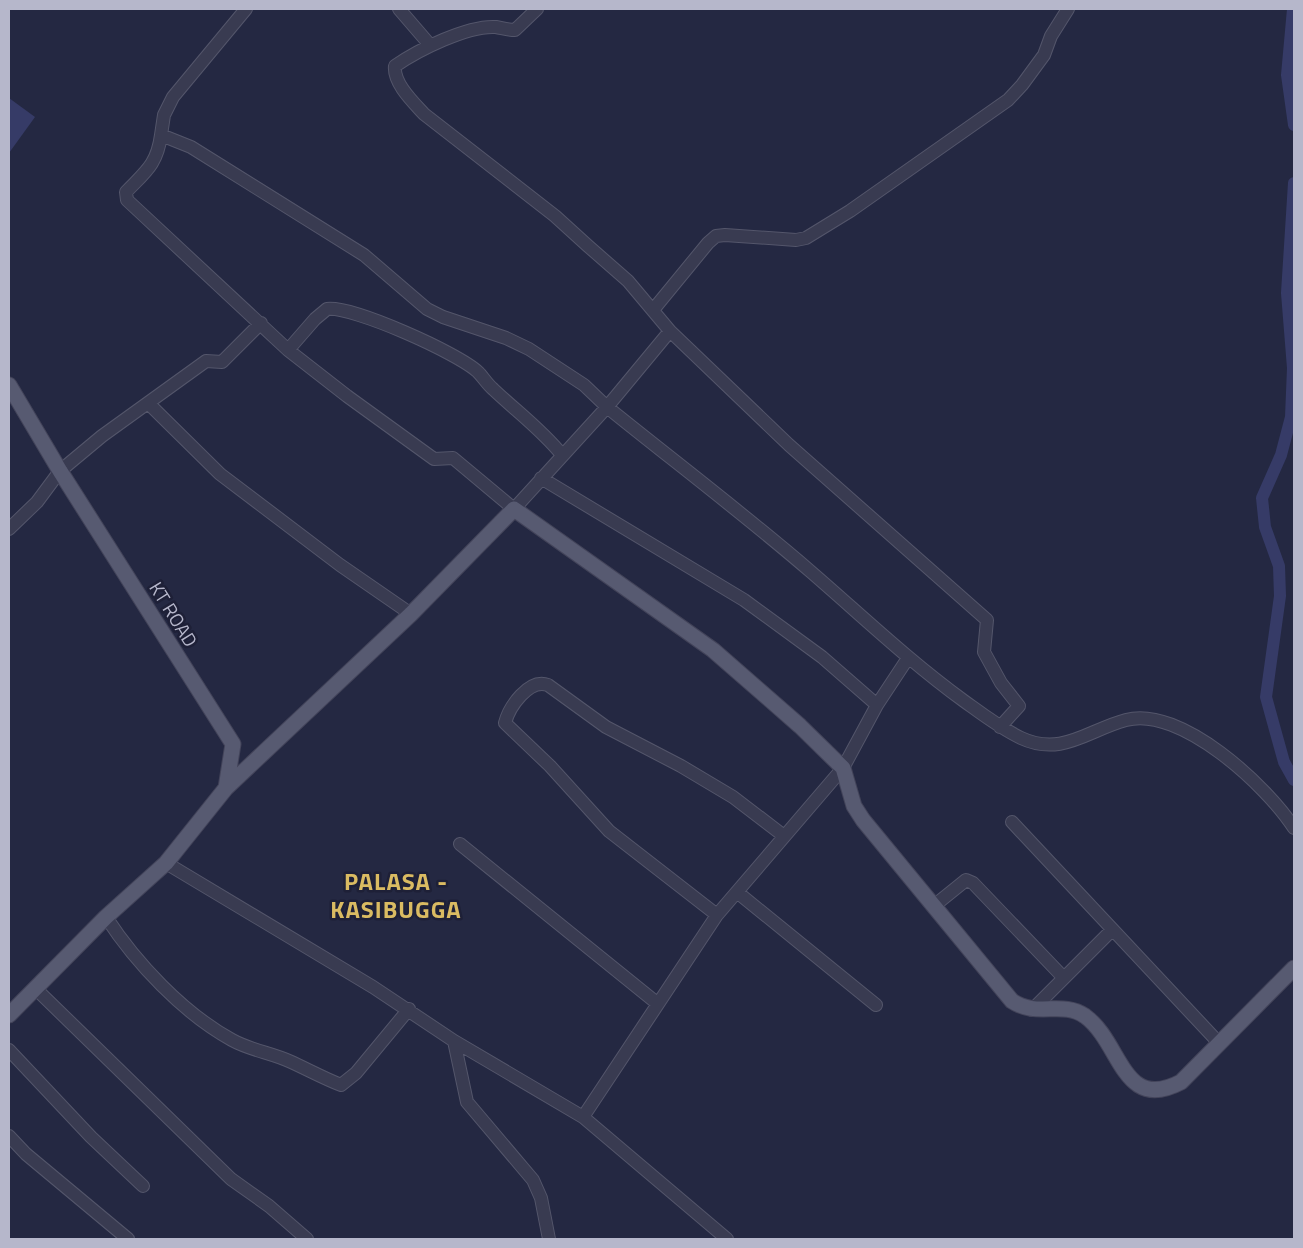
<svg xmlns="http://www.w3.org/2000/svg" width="1303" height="1248" viewBox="0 0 1303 1248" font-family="'Titillium Web',sans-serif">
  <rect width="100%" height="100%" fill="#242842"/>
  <path fill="#363b67" d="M9,98L35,117L9,153Z"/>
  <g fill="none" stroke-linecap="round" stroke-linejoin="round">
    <path stroke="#363b67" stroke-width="12" d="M1293,9L1287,75L1294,125
      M1294,183L1287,293L1293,368L1291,417L1281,455L1262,498L1265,527L1279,566L1280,596L1266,697L1284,762L1294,780"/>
    <defs>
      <path id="minor" d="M399,9L430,45
        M537,9L515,30C508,30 502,28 496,27C468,25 418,50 395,66C393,83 413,102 424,114L555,216L588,246L628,281L670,331L789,445L987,620L984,652L1001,683L1019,706L1000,727
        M161,135L164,115L173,97L246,9
        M653,310L708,243L716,236L725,235L796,240L806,238L850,211L1008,100L1022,85L1044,55L1051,36L1068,9
        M670,331L607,407L514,509L453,458L434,459L347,396L288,350L127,200L126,192C145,172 157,165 161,135L191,147L364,255L427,309L443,317L506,338L529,349L584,385L607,407C675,462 744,514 810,571C861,615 909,661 964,701C982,714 1000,728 1021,738C1062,757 1088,730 1126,720C1180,705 1267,786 1294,828
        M288,350L315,319L327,309C353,306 458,353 478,372C483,377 487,384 493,389C516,411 542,430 562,455
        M148,403L220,474L340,565L411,614
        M541,478L744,600L822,657L877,705
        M9,529L37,502L60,471L102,436L206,361L222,362L261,323
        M1012,822L1219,1043
        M460,844L658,1004
        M166,863L373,987L454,1041L583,1117L727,1239
        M737,892L876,1005
        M935,905L966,880L973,883L1063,977
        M717,915L609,831L550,766L505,723C509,707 529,678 548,685L606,727L681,766L733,797L784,836
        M106,917C136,963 183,1013 232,1040C250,1050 271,1053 289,1061C307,1069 323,1078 341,1085L356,1073L409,1009
        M35,988L231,1179L269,1206L307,1239
        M1032,1010L1112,930
        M454,1041L467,1102L533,1180L541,1198L549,1239
        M9,1050L91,1137L143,1186
        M583,1117L717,915L843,768L877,705L908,658
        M9,1136L26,1154L128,1239"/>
      <path id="major" d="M9,385L60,471L233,744L226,788L166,863L106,917L9,1015
        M226,788L411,614L514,509L713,650L800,726L843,768L854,806L863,820L1012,1001C1037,1018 1062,1000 1085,1016C1122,1043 1122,1113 1181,1082L1294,968"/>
    </defs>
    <use href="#minor" stroke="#54566b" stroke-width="14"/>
    <use href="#major" stroke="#43445a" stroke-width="17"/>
    <use href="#minor" stroke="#393b51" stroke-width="12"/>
    <use href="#major" stroke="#575a71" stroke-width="15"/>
  </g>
  <g text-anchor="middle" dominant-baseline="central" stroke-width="5" stroke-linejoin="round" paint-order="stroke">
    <g font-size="19" fill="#b6b7cb" stroke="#1e2037">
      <text transform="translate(174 614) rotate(58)">KT ROAD</text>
    </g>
    <g font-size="24" font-weight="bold" letter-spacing="1" fill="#dabb62" stroke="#1e2037">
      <text x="396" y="881">PALASA -<tspan x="396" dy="28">KASIBUGGA</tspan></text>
    </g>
  </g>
  <rect width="1303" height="1248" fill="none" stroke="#b6b7cb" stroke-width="20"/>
</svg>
